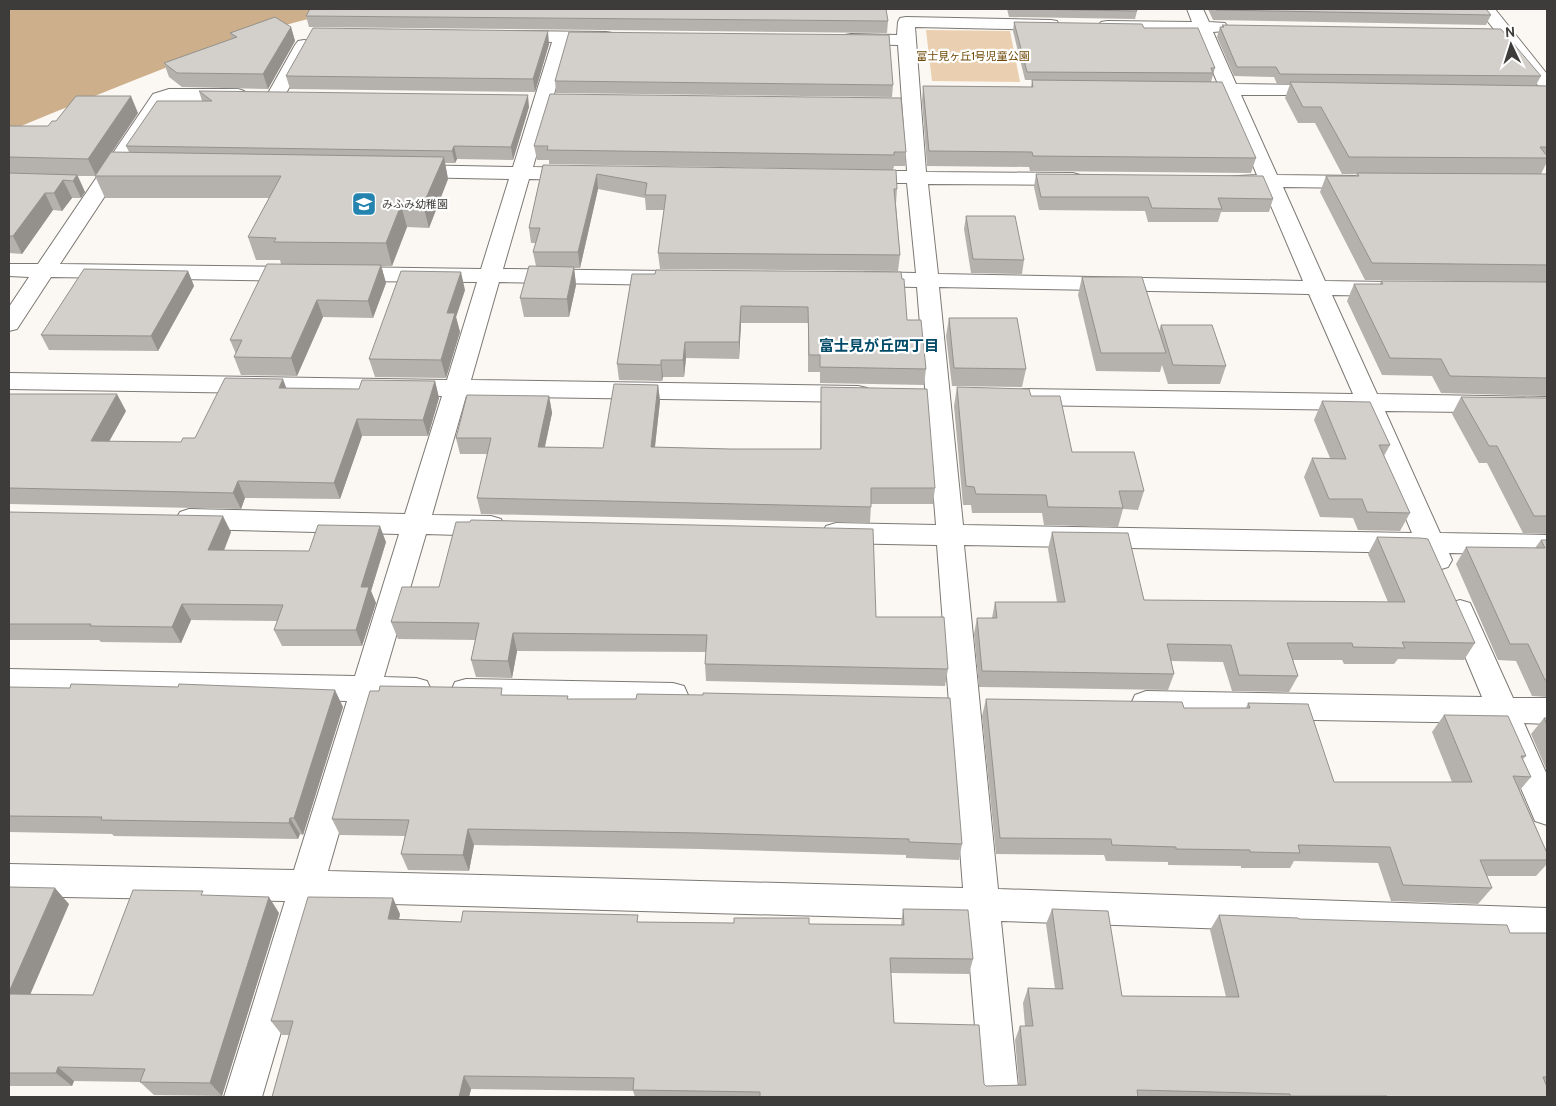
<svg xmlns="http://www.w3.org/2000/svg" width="1556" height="1106" viewBox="0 0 1556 1106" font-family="Cabin,'Noto Sans JP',sans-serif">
  <rect width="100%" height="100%" fill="#fbf7f2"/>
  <path fill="#ead0b0" d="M926,30L1010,31L1020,82L932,81Z"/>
  <path fill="#cdb08b" d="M9,9H373C302,14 248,37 183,61C124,84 66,107 9,131Z"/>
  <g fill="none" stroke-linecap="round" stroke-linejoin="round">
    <defs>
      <path id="minor" d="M1187,9H1203L1209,22L1225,23L1228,27L1225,31L1213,32L1236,84L1326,85L1332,86L1335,90L1332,94L1326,95H1241L1277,175L1360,176L1367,178L1370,182L1367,186L1360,188L1283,187L1325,281L1388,282L1396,284L1399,289L1396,294L1388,296L1332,295L1377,394L1547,397V413L1385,411L1440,533L1547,535V555L1449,553L1452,560L1448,567L1438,570L1428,567L1421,553L964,545L998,889L1547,908V940L1001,921L1019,1097H981L966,920L319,902L262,1097H224L285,901L9,896V864L294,870L347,701L9,693V669L355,676L399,534L189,529L180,526L176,519L180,512L189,509L405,514L442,396L9,389V373L447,380L477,282L346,281L338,279L335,274L338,269L346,267L481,269L509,179L411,177L404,175L401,171L404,167L411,165L513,167L552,42L505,40L502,36L505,32L511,31L606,32L612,33L615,37L612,41L569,42L533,167L578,168L585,170L588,174L585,178L578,180L529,179L503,269L668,271L676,273L679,278L676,283L668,285L499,282L471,380L858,386L867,388L870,394L867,400L858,402L466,396L432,515L491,516L501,519L504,526L501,533L491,536L426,534L384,677L416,678L427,681L431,690L427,699L416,702L377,701L328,871L963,888L937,545L836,543L826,540L822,533L826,526L836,523L936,525L917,287L866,286L858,284L855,279L858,274L866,272L916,273L907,183H858L851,181L848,177L851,173L858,171H907L898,45L851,44L845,43L842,39L845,35L851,34L897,35L898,22L900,18L906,17L1051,20L1057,21L1059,25L1057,29L1051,30L915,27L926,172L1073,173L1080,175L1083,179L1080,183L1073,185L928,184L938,274L1303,281L1263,187L1221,185L1218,181L1221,177L1257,175L1223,95L1208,93L1205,89L1208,85L1218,84L1196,32L1107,31L1101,30L1098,26L1101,22L1107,21L1192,22ZM939,287L1309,294L1353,394L1024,389L1015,391L1012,397L1015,403L1024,405L1360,410L1412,533L963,525Z
        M1478,9H1495L1547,74V90L1541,89Z
        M304,40L310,41L313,45L285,95L282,99L276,101L270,99L267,95L295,45L298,41Z
        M169,89H238L244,91L247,95L244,99L238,101L167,102L60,264L301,267L309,269L312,274L309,279L301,281L51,277L17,329L9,331V307L29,277L9,276V264H38L153,94Z
        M1460,600L1470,603L1513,698H1547V724L1524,723L1547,775V825L1535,821L1493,723L1146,717L1135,713L1131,704L1135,695L1146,691L1482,697L1446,611L1450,603Z
        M466,679L673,683L684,686L688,695L684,704L673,707L466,703L455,700L451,691L455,682Z"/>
    </defs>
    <use href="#minor" stroke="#7c7874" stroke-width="2"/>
    <use href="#minor" fill="#fff" fill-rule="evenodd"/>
  </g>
  <path fill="#b5b2ae" d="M1007,9H1136L1137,11L1135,19L1009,17Z
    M1208,9H1486L1491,15L1486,25L1213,20Z
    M306,16L888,21L887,33L309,27Z
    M1014,22L1144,28L1215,68L1211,82L1256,158L1251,173L1030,171L1029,167L927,166L922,101L923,86L1031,87L1032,80H1025L1013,31Z
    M1222,25L1541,76L1536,85L1547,86V162L1541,174H1547V282L1365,280L1320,192L1326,176H1356L1357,174H1342L1315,123H1298L1285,98L1290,84H1277L1274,77L1234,76L1217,37L1220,27H1222Z
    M291,27L295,41L268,89L182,87L169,77L164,63L232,39L230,33Z
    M549,44L535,92L290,89L286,76Z
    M555,81L893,85L892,97L556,93Z
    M199,91L529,107L513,160L457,159L455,163H445L448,179L429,228L407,227L392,266H381L386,283L373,318L323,317L297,376L241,375L234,357L236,354L230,340L281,264L280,260H256L248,237L269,198H105L95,176H78L85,192L81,198H72L62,211L53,210L22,254L9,253V126H48L56,121L138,113L112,152H129L126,146L202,101Z
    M534,146L906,152L905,166H894L893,170L549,164V160H537Z
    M543,165L897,189L896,204L900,255L898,271L660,269L658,253L664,210H646L645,198L598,189L580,268H574L576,285L569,317H524L520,298L536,266L533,252L536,243H531L529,228Z
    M1036,174L1273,199L1269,212H1221L1218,222H1148L1145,211L1039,210L1034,187Z
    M966,216L1024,260L1022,274L971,273L964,229Z
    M188,271L194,286L158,351L49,350L41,335Z
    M632,274L907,320L926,369L924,385L820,383V372H808V323H741L739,359L686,358L684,377H663L662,381L619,380L617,364Z
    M1082,277L1159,331L1161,325L1226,366L1220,384H1168L1162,365L1160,372L1096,371L1078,295Z
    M1381,281L1547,282V396L1441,393L1432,376L1382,375L1347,301L1354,284H1380Z
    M465,290L456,317L460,332L446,378L375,377L369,359Z
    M949,318L1026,369L1022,387L952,386L946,336Z
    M435,381L439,398L428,436H362L340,499L245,498L241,509L9,504V394L126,411L109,441L181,442L195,438L286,388L359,389Z
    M658,385L660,401L655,447L730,449H820L821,387L935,488L933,504H871L870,523L481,514L477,498L487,454H460L456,438L549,396L552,413L545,447L603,448Z
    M957,387L1031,396L1072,452L1144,491L1138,510L1123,509L1118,527L1044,525L1042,513H972L971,505H963L954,406Z
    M1461,397L1547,398V534L1523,533L1487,463H1479L1452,414Z
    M1322,401L1390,445L1384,456L1410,513L1400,531L1358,530L1353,518L1320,517L1304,477L1312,458H1330L1314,420Z
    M9,512L231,532L224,551H309L386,542L371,591L376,603L362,646H282L274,630L277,621L191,620L181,643L101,642L99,640H9Z
    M1052,532L1144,600L1388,602L1368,554L1377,537L1475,643L1464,660L1398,659L1394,664H1344L1342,660H1293L1298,676L1289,692L1232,691L1223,662L1171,661L1174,674L1168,690L979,687L974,634L977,618H992L995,602H1057L1048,549Z
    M1541,540H1547V697L1532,696L1516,661L1498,660L1456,564L1466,547L1535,548Z
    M876,617L948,669L945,686L706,681L705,664L706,652L517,651L512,678L476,677L471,660L475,640L398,639L391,622Z
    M9,687L343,707L303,835L300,834L298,839L114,836L112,834L9,832Z
    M504,695L568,699L962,844L959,860L906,858V855L701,849L474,845L469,871L408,870L401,854L405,836L340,835L332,819Z
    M986,699L1184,708H1246L1248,703L1334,782H1452L1432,732L1444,715L1526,756L1523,759L1531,777L1520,790L1547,853V864L1536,876H1487L1492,888L1478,904L1391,901L1378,863L1294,861L1290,868H1241V866L1168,865V862L1106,861L1104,855L996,854L982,716Z
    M1544,718H1547V771L1531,734Z
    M9,887L69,904L30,994L93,995L206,896L279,913L222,1096L154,1095L140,1082L74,1081L72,1086H9Z
    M903,909L973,959L969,974L891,973L894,1023L986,1086L1019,1085L1015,1040L1020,1026H1025L1023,1003L1028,988L1055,989L1046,924L1052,909L1122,996L1226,997L1210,930L1219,915L1510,933H1547V1097H635L633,1091L471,1089L469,1097H272L289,1035H282L271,1021L400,914L399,919L461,922H639L901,925Z"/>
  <path fill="#94918d" d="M291,27L295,41L268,89L263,74Z
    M548,31L549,44L535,92L533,79Z
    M528,95L529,107L513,160L511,147Z
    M131,96L138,113L96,176L88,159Z
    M454,146L457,159L455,163L452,151Z
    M444,157L448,179L429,228L423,205Z
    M597,174L598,189L580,268L578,252Z
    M77,175L85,192L81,198L73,181Z
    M63,180L72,198L62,211L54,193Z
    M45,193L53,210L22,254L13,236Z
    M401,205L407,227L392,266L386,243Z
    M381,265L386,283L373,318L368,301Z
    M574,267L576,285L569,317L567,299Z
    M188,271L194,286L158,351L151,336Z
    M461,272L465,290L456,317L460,332L446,378L441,360L447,313Z
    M317,300L323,317L297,376L291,358Z
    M741,306V323L739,359V342Z
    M685,342L686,358L684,377L683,360Z
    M661,360L663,377L662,381L661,365Z
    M283,379L289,395L279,388Z
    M435,381L439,398L428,436L423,420Z
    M658,385L660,401L653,463L651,447Z
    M117,394L126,411L100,458L91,441Z
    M549,396L552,413L541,464L538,447Z
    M357,419L362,436L340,499L334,483Z
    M238,481L245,498L241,509L233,493Z
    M223,516L231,532L217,567L208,550Z
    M380,526L386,542L371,591L376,603L362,646L356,630L361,587Z
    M182,604L191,620L181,643L172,627Z
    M513,633L517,651L512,678L508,661Z
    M335,690L343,707L303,835L294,818Z
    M290,818L300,834L298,839L289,823Z
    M468,829L474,845L469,871L463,855Z
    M55,888L69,904L24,1009L9,995V992Z
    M269,897L279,913L222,1096L210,1083Z
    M393,898L400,914L396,934L388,919Z
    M58,1067L74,1081L72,1086L56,1073Z
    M464,1076L471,1089L469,1097H459Z"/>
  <path fill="#d3cfca" stroke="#94918d" d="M310,9H886L888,21L306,16Z
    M1023,9H1136L1137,11Z
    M1215,9H1486L1491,15L1216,10Z
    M275,17L291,27L263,74L177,73L164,63L237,37L230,33Z
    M1014,22L1142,24L1144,28H1198L1215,68H1211L1213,73L1027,72Z
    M1222,25L1501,29L1541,76L1280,74L1276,67H1237L1220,27H1224Z
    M313,28L548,31L533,79L286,76Z
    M569,32L889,35L893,85L555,81Z
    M1032,80L1222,82L1256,158L1033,156L1032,152L929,151L923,86L1033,87Z
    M1290,82L1547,86V147H1540L1547,156V158L1349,157L1321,107H1303Z
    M199,91L528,95L511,147L454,146L452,151L126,146L157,101H212Z
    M550,94L901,98L906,152H894V155L547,150L548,146H534Z
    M76,96H131L88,159L9,157V126H48L52,121H56Z
    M111,152L444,157L423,205H401L386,243L274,242L276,238L248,237L281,176H95Z
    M543,165L896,170L897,189H894L900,255L658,253L666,195H645L647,183L597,174L578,252H533L540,228H529Z
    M9,173L77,175L73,181L63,180L54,193H45L13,236H9Z
    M1357,173L1547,174V265L1372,263L1326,176H1359Z
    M1036,174L1263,176L1273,199L1218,198L1222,209L1152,208L1148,197H1041Z
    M966,216H1015L1024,260L973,259Z
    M267,264L381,265L368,301L317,300L291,358L234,357L242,340H230Z
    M529,266L574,267L567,299L520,298Z
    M84,269L188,271L151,336L41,335Z
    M656,270L901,272L902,279H904L907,320H921L926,369L820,367V355H809L808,307L741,306L739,342H685L683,360H661V365L617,364L632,274H655Z
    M401,271L461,272L447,313H455L441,360L369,359Z
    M1082,277H1142L1166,353H1101Z
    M1381,281L1547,282V378L1450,376L1441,359L1390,358L1354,284H1383Z
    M949,318H1017L1026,369L954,368Z
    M1161,325H1212L1226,366L1173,365Z
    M225,378L283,379L279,388L359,389L362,380L435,381L423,420L357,419L334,483L238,481L233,493L9,488V394H117L91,441L181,442L183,438H195Z
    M614,384L658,385L651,447L730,449H821V387L927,389L935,488H871V507L477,498L491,438H456L467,395L549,396L538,447L603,448Z
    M957,387L1029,389L1031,396H1060L1072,452H1134L1144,491H1119L1123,508L1048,507L1046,495L976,494L974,487L966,486Z
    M1461,397L1547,398V516H1534L1497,446H1489Z
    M1322,401L1370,402L1390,445H1379L1410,513L1367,512L1362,499H1329L1312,458L1346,459Z
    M9,512L223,516L208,550L309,551L318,525L380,526L361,587H369L356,630H274L283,605L182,604L172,627L90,626L91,624H9Z
    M471,520L873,529L876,617H944L948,669L705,664L707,635L513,633L508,661L471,660L479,623L391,622L402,587H439L456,522H470Z
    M1052,532L1128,533L1144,600L1405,602L1377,537L1420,538L1428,539L1475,643L1402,642L1405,648L1353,647L1352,643H1287L1298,676L1239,675L1231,645L1167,644L1174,674L982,671L977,618H997L995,602H1065Z
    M1541,540H1547V680H1545L1528,644H1510L1466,547L1545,548Z
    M71,684L178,687L179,684L335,690L294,818H290L289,823L101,820L102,817L9,816V687L70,688Z
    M380,686L502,688L501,695L568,696L567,699H636L637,694L703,695V693L950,698L962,844L909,842V839L700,833L468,829L463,855L401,854L409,820L332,819L370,691H379Z
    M986,699L1182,702L1184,708H1250L1248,703L1308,704L1334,782H1472L1444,715L1508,716L1526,756H1521L1531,777L1513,776L1547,853V860H1480L1492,888L1403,885L1390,847L1298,845L1300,853L1250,852V850L1176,849V847L1112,845L1111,839L1000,838Z
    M1544,718H1547V725Z
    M9,887L55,888L9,992Z
    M133,890L203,891L201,895L269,897L210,1083L140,1082L145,1069L58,1067L56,1073H9V994L93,995Z
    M308,897L393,898L388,919L461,922L463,911L638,915L637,922L734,923V918H809V924L904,925L903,909L968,910L973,959L890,958L894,1023L979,1025L984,1084L986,1086L1026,1085L1020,1026H1033L1028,988L1063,989L1052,909L1108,911L1122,996L1239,997L1219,915L1298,918L1299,919L1507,925L1510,933H1547V1077H1543L1547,1087V1097H1388L1387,1096H1290V1094L1137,1090L1138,1097H760V1092L633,1090L634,1078L464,1076L459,1097H272L293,1021H271Z"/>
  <defs>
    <symbol id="school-square" viewBox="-11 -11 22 22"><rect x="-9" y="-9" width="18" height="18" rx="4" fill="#2483af" stroke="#fff"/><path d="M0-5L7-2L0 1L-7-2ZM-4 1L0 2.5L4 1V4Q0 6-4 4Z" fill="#fff"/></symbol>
  </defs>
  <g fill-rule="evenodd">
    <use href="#school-square" x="350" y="190" width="28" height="28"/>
  </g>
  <g text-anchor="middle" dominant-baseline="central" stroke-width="4.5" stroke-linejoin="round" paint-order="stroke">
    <g font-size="11" fill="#6f4907" stroke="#fff">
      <text x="973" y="56">富士見ヶ丘1号児童公園</text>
    </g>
    <g font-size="11" fill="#3e3c3a" stroke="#fff" text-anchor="start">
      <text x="382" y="204">みふみ幼稚園</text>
    </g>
    <g font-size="15" font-weight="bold" fill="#014a67" stroke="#fff">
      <text x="879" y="346">富士見が丘四丁目</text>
    </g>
  </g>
  <rect width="1556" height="1106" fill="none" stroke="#3e3c3a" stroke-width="20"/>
  <g transform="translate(1511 45) rotate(356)" stroke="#ffffff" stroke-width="4" paint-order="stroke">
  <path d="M0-4L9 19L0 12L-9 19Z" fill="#3e3c3a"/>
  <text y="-8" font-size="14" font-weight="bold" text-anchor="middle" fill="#3e3c3a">N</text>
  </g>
</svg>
